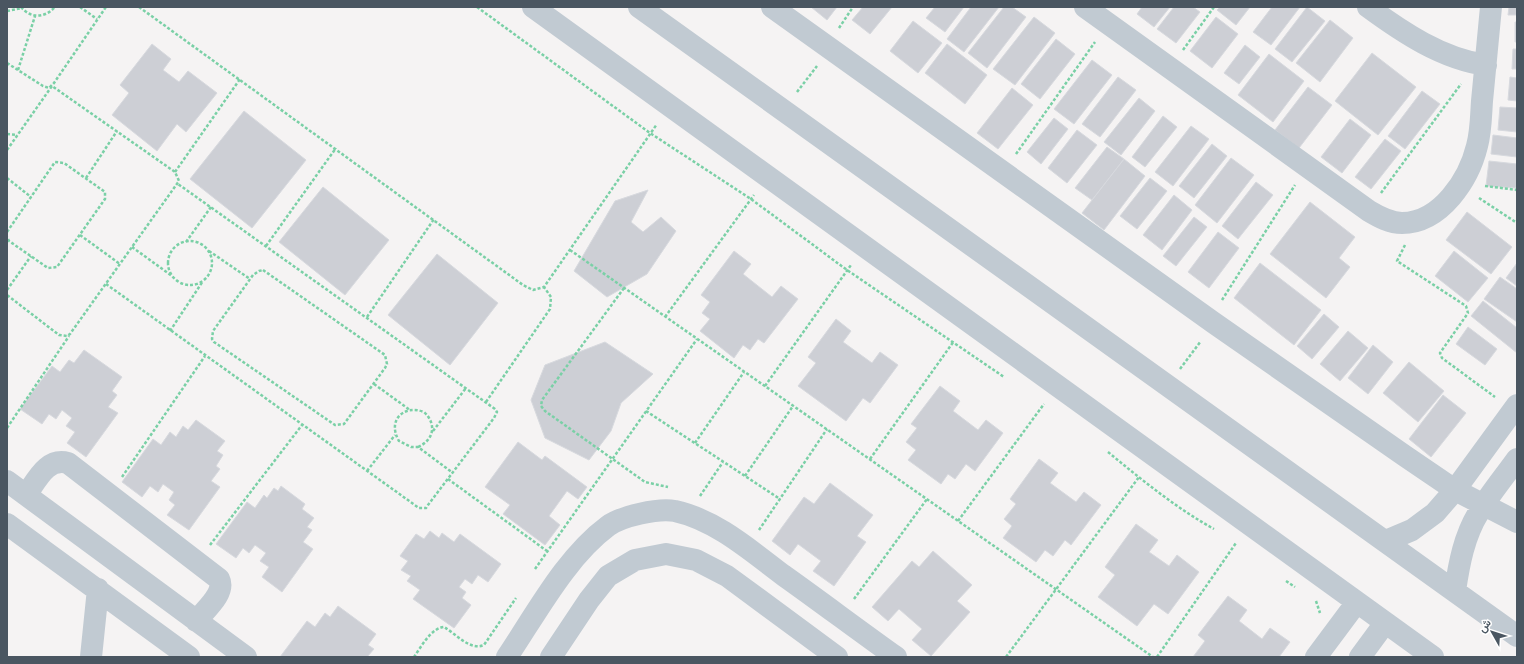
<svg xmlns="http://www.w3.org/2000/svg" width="1524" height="664" viewBox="0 0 1524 664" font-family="'PT Sans Narrow',Vazirmatn,sans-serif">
  <rect width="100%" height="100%" fill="#f5f3f3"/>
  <path fill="#cdcfd5" stroke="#d7d9de" d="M811,7H837L827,20Z
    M863,7H892L870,34L852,20Z
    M935,7H964L945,32L926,18Z
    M971,7H999L964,52L947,39Z
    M1004,7H1012L1026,17L987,68L968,53Z
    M1142,7H1170L1154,27L1137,14Z
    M1174,7H1193L1200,12L1176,43L1157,29Z
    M1220,7H1250L1236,25L1217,10Z
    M1272,7H1300L1271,45L1253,32Z
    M1307,7L1325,21L1292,62L1275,49Z
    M1509,7H1517V15H1508Z
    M1034,17L1055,33L1015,85L993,69Z
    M1216,17L1238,34L1212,68L1190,51Z
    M1330,20L1353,38L1320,82L1296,63Z
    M913,21L942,43L918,73L890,51Z
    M1515,22H1517V42H1515Z
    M1056,39L1075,54L1040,99L1021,84Z
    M152,44L171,59L163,70L179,82L188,71L217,93L186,132L177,124L157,151L112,115L129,93L120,85Z
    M947,44L987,75L965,104L925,73Z
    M1245,45L1260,57L1239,84L1224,73Z
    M1513,49H1517V69H1512Z
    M1372,53L1416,87L1378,135L1335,101Z
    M1269,54L1304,81L1273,122L1238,95Z
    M1092,60L1112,75L1074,124L1054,109Z
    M1118,77L1136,90L1100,137L1082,124Z
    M1510,77L1517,78V101L1508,100Z
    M1308,87L1332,105L1299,148L1275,130Z
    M1012,88L1033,105L998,149L977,133Z
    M1422,91L1440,104L1405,149L1388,136Z
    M1139,98L1155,111L1121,155L1104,142Z
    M1500,107L1517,108V132L1498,130Z
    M244,111L306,160L252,228L190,179Z
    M1163,116L1177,127L1145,167L1132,157Z
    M1054,118L1068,129L1041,164L1027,152Z
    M1350,119L1371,135L1342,173L1321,157Z
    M1191,126L1209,139L1173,186L1155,172Z
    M1077,130L1097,145L1067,183L1048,168Z
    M1493,135L1517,138V157L1491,154Z
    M1385,139L1401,151L1371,189L1355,177Z
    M1212,144L1227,156L1194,198L1179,186Z
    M1107,147L1124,159L1092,200L1075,188Z
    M1231,158L1254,175L1217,223L1195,205Z
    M1124,159L1145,176L1104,230L1082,213Z
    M1489,161L1517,164V188L1486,186Z
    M1150,178L1167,191L1137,229L1120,216Z
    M1256,182L1273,195L1238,239L1222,226Z
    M323,187L389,240L345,295L279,242Z
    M648,190L631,222L643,232L661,217L676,231L647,274L607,297L574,271L615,201Z
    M1174,195L1192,210L1162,250L1143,235Z
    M1310,202L1355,237L1339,258L1350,267L1326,298L1270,254Z
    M1467,212L1512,247L1491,274L1446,240Z
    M1194,217L1207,227L1176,266L1163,256Z
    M1218,232L1239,248L1209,288L1188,272Z
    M734,251L751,264L743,274L772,297L781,286L798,299L764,343L758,339L750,350L743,345L734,358L700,331L710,319L702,313L710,302L701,295Z
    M1454,251L1488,278L1468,302L1435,276Z
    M437,254L498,303L450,365L388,315Z
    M1260,263L1321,310L1294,345L1234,298Z
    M1517,263V286L1506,278Z
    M1500,277L1517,289V322L1484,299Z
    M1483,301L1517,328V353L1471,316Z
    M1324,314L1339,327L1312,359L1297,346Z
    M836,319L851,331L843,342L872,363L880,352L898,365L870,403L863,398L846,421L798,386L816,363L808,357Z
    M1468,327L1497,349L1485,365L1456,344Z
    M1348,331L1368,348L1340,381L1320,364Z
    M605,342L653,374L621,403L611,431L589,460L545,438L531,400L545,365Z
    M1373,345L1393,362L1368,394L1348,378Z
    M84,350L122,377L112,391L117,395L108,407L118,413L86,457L67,443L75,432L66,426L72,418L62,410L56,419L49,414L42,424L20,409L52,366L60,372L69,360L74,363Z
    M1409,362L1444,391L1418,422L1383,393Z
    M940,386L960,401L953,411L978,430L986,420L1003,433L975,471L966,464L955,479L948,474L941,484L908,460L916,450L906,442L917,428L911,424Z
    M1443,395L1466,413L1431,457L1409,439Z
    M196,420L225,441L217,451L223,455L216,466L220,469L211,481L220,487L189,530L167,515L175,505L169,500L174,492L163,484L158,492L150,486L142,497L122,482L153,439L161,445L170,432L176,437L183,426L188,430Z
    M518,442L542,460L545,456L587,487L578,499L567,491L549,516L560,525L545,545L503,514L510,505L485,487Z
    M1039,459L1058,473L1050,483L1076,502L1084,492L1101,505L1071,545L1065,540L1053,556L1045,550L1036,562L1003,538L1012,526L1004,519L1016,504L1010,499Z
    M830,483L873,515L857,536L866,542L834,586L813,571L821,561L798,544L790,555L772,541L804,497L814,504Z
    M281,486L305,504L302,509L314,518L307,527L312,530L303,542L313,549L282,592L262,577L269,567L260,561L266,553L255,545L249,553L243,548L236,558L216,544L247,502L255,508L264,495L267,498L274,488L278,491Z
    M1136,524L1158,540L1149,552L1169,566L1177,555L1199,572L1168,614L1154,604L1137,626L1098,597L1115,575L1105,567Z
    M430,531L439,538L442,533L454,542L460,534L501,564L488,582L478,575L472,584L465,579L459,587L466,592L462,598L471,605L454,628L413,599L420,590L407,581L411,576L401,570L408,561L400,556L416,534L424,539Z
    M933,551L972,585L957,601L970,612L931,656L912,640L922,629L899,609L888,621L872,607L912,561L919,567Z
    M1228,596L1247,610L1239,621L1262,639L1270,628L1290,642L1279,657H1193L1205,641L1198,635Z
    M338,606L376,634L368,645L374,649L367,657H280L307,621L315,627L325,613L330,617Z"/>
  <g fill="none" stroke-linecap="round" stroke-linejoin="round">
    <path stroke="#7ad0a6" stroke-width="2.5" stroke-dasharray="3 2" stroke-linecap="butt" d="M21,7C31,19 45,18 55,7
      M80,7L97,19
      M139,7L523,285L533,290L544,287L657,124
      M477,7L650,133L751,199L847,270L1004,377
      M7,11L22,8
      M839,28L853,7
      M1183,50L1214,7
      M7,63L43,86L49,88L54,83L106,7
      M18,70L35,16
      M797,92L817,66
      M7,134L17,135
      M7,150L52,86L175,172L179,181L70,334L67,336L59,335L7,295
      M1016,154L1095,42
      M175,172L240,79
      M7,178L31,197
      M86,178L117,131
      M1485,186L1517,190
      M1381,193L1461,84
      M1479,198L1517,223
      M7,232L55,162L64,163L105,192V199L57,267L48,268L9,241L7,237
      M80,235L120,264
      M168 263a22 22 0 1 1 44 0a22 22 0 1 1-44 0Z
      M186,242L211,207
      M1405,245L1397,261L1466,306L1468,313L1440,353L1442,358L1495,397
      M266,246L336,148
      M132,247L172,276
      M570,250L1153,657
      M209,251L250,279
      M263,270L385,355L387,364L385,368L344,424L335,425L214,342L212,339L213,331L253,275L259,271Z
      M106,284L419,508H426L428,505L494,418L497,412L495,409L178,184
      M624,288L542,400L541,406L545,411L645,482L668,487
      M7,290L31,256
      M1222,300L1295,185
      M367,317L434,219
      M665,317L754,195
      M170,331L203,281
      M1180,369L1201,341
      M374,384L410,410
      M765,386L851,265
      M486,402L550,309L551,297L544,287
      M646,411L780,499
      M7,428L69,336
      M433,431L466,388
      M695,443L744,372
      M418,447C434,440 437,424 424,412C403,404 387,421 399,441L411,447H418L453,473
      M1108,452C1142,480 1176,508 1214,529
      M870,459L954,341
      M367,471L395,435
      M745,476L793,406
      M122,477L205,356
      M448,479L547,551
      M700,496L723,462
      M958,521L1044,404
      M759,530L827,429
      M210,545L302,425
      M535,569L697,339
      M1286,581L1295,587
      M854,599L927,499
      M1316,601L1320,613
      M414,657C421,647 431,628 444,627C456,634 470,651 484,645L516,598
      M1006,657L1139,477
      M1157,657L1236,543"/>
    <path stroke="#c1cad2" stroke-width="22" d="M533,7L1433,657
      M639,7L1517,636
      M772,7L1214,323L1405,456L1455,490L1517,522
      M1085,7L1369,211C1379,217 1390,223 1402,223C1441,223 1469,179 1477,146C1481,132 1481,115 1482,101C1485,69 1488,38 1491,7
      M1368,7C1402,32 1442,59 1486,65
      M7,481L246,657
      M26,495C37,480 47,457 68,463L219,579C226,593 205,610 196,621
      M7,524L189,657
      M1386,541L1412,530L1435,513L1455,490L1517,405
      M1455,591C1459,564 1464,536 1479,512C1490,494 1504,477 1517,459
      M91,657L98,589
      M507,657C536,614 566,557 608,526C622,516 658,508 675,511C716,520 751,551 783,575C821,602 858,630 896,657
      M551,657L589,600L608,576L635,560L666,554L696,560L727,576L837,657
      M1316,657L1357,602
      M1360,657L1385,623"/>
  </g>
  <rect width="1524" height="664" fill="none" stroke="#4a5661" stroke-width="16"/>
  <g transform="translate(1492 632) rotate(309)" stroke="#ffffff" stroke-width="3" paint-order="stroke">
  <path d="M0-3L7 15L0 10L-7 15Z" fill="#4a5661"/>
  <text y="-6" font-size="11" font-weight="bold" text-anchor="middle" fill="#4a5661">ش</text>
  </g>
</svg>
